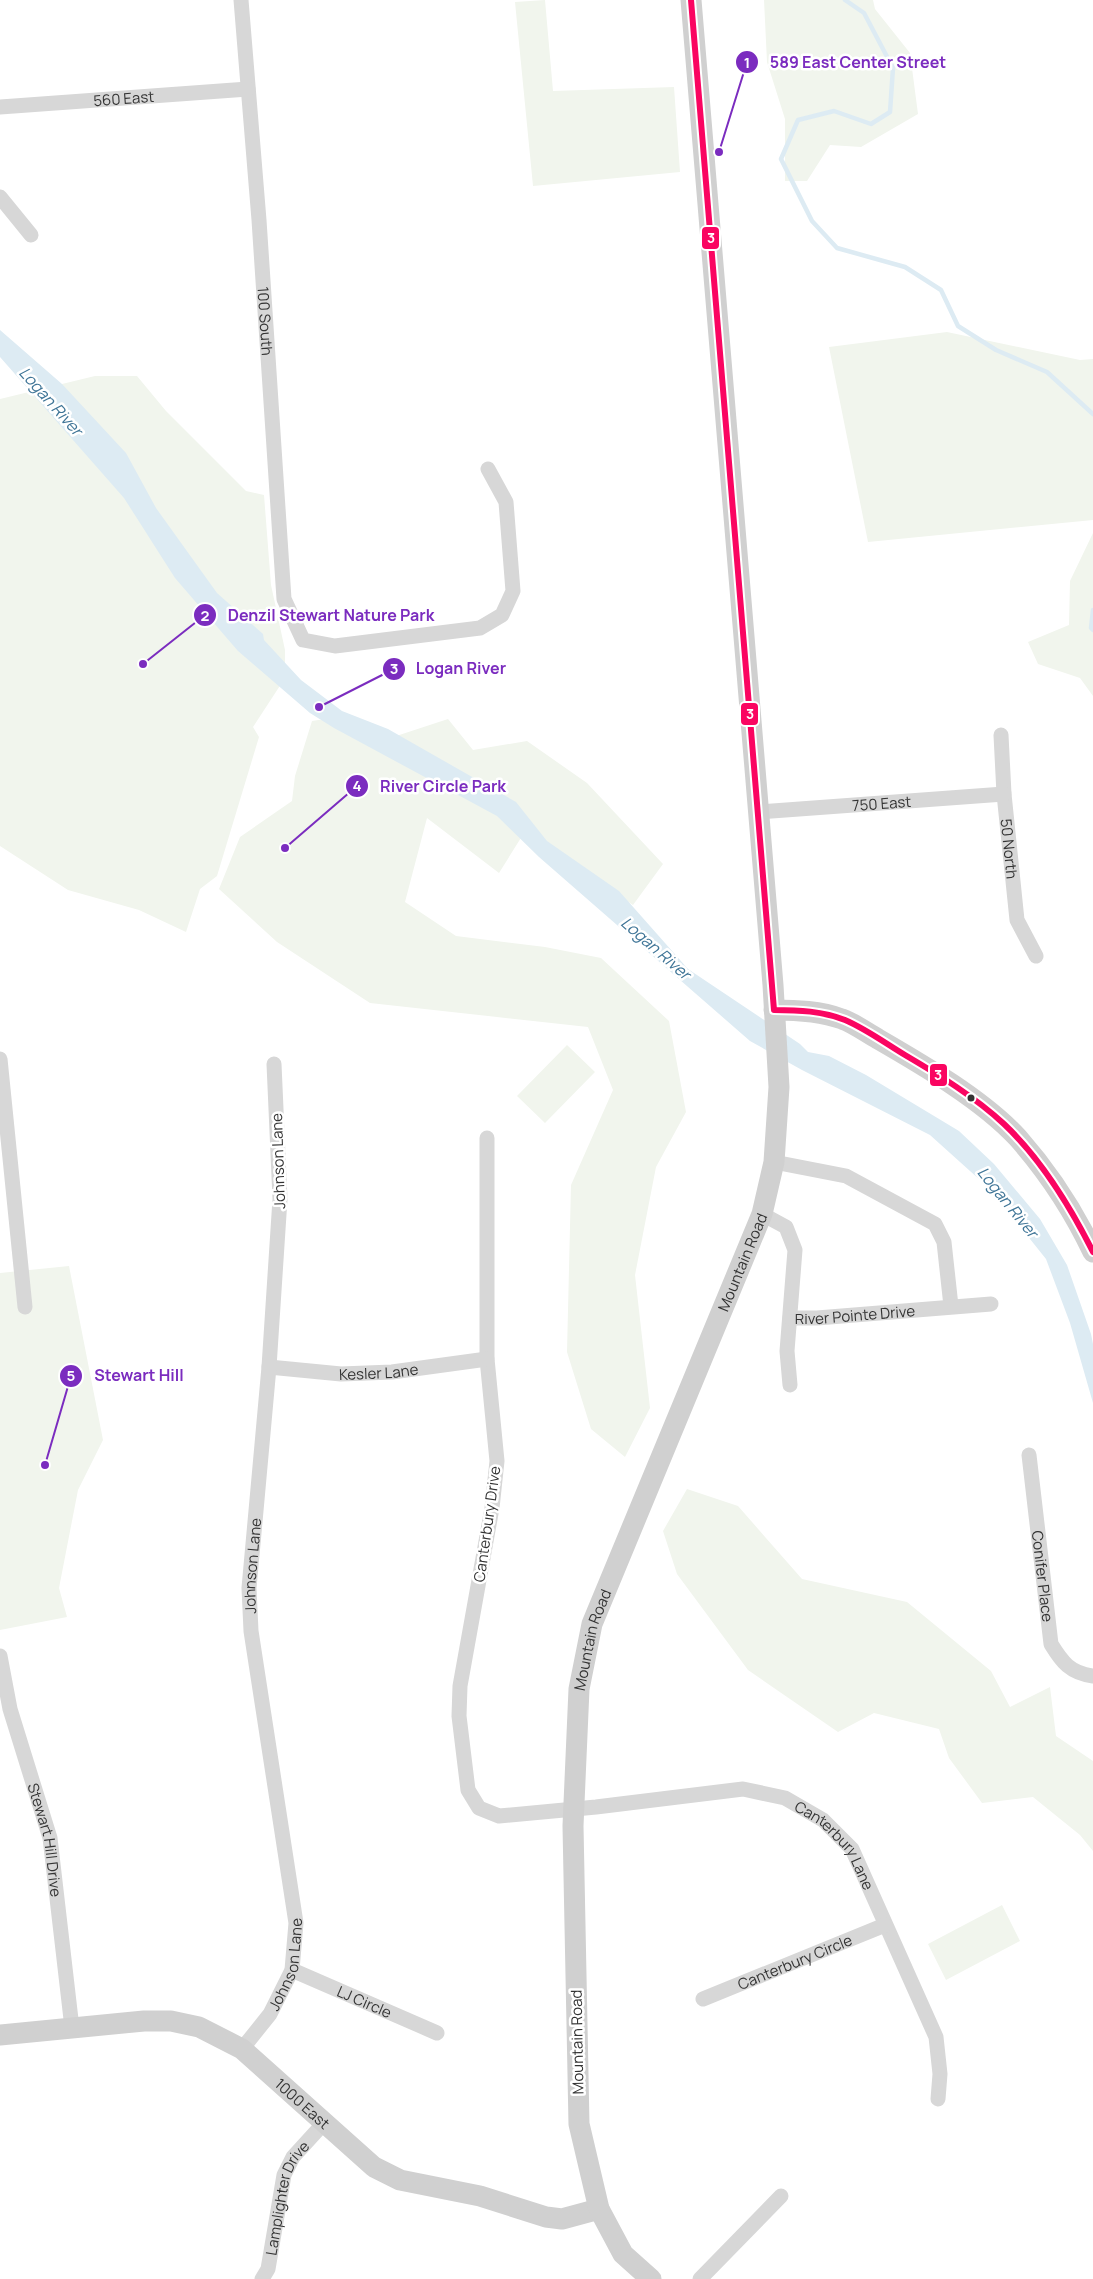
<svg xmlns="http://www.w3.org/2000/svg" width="1093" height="2279" viewBox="0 0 1093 2279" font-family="Manrope,sans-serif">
  <rect width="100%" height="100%" fill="#fff"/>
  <path fill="#f1f5ed" d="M545,0L553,91L674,87L680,172L533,186L515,2Z
    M764,0H873L875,9L910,53L918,114L861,147L830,145L807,181H785V119L767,62Z
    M947,332L1080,360L1093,359V520L868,542L829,347Z
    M95,376H137L166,411L246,491L264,495L271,585L285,650V678L253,727L259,737L217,876L200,889L186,932L139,910L68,890L0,846V399Z
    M1093,533V696L1080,678L1038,664L1028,642L1069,625L1070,581Z
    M338,717L378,742L448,719L473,750L527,741L587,783L663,864L633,905L524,833L499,873L427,818L405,902L456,936L545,947L601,958L669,1021L686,1112L656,1167L635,1275L650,1408L625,1457L591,1429L567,1352L571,1185L613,1090L588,1027L370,1003L277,942L219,889L240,837L292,801L295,776L312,721Z
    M567,1045L595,1072L545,1123L517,1096Z
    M69,1266L103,1440L78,1490L59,1588L67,1617L0,1630V1273Z
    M687,1489L738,1506L802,1579L907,1602L991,1671L1010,1707L1050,1687L1056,1736L1093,1761V1851L1080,1835L1033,1797L982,1803L949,1758L939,1729L874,1713L838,1732L748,1670L677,1574L663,1531Z
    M1002,1905L1020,1941L946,1980L928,1944Z"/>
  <path fill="#ddebf3" d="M0,330L62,384L126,453L156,508L217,593L263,634L264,640L301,680L342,711L388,729L516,802L547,841L619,891L688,969L800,1044L808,1052L829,1056L866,1075L959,1131L994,1164L1040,1219L1067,1265L1091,1334L1093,1344V1403L1070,1323L1046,1259L990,1189L930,1135L802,1070L750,1041L539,857L497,816L334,728L310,713L238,651L175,578L124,498L0,357Z"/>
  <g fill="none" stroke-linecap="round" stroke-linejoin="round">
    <path stroke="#ddebf3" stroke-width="4.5" d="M845,0L864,13L893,68L890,112L871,124L834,111L798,120L781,159L812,221L837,248L905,267L941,290L958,326L996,350L1047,372L1093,414
      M1093,610L1091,628L1093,630"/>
    <g stroke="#d7d7d7" stroke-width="15">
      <path id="s1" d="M241,0L259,220L284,599L303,640L335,646L480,628L502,615L513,591L506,502L488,469"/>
      <path id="s2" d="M0,107L248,89"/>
      <path d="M0,197L31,235"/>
      <path id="s3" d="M1001,735L1004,794L1017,920L1036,956"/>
      <path id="s4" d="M758,812L1004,794"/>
      <path d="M0,1059L25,1307"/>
      <path id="s5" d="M487,1138V1359L497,1461L492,1508L460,1686L459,1716L468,1790L479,1808L499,1816L596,1807L743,1789L785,1798L823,1820L852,1849L936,2037L940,2074L938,2099"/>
      <path d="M774,1162L846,1176L935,1224L944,1242L951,1306"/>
      <path d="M762,1214L786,1227L795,1250L787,1351L790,1385"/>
      <path id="s6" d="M790,1318H817L991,1304"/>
      <path id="s7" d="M269,1367L341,1374L392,1372L487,1359"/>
      <path id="s8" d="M1029,1455L1051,1644C1062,1662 1070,1673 1093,1676"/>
      <path id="s9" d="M0,1656L10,1709L50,1838L72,2028"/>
      <path id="s10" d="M292,1970L437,2033"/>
      <path id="s11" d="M703,1999L885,1925"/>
      <path id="s12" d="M242,2049L270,2014L292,1970L296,1923L251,1631L249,1588L269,1367L280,1199L274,1064"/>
      <path id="s13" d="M262,2279L268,2269L284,2175L293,2157L324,2123"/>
      <path d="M700,2279L781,2196"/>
    </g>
    <g stroke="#d0d0d0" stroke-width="21">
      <path d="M774,1010C797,1010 820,1011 842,1019C854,1023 867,1033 878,1039C923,1065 983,1100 1018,1138C1048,1172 1074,1212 1093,1252"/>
      <path id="s14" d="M0,2035L144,2021H171L199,2027L242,2049L374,2167L400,2180L480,2196L546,2217L562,2219L599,2209"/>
      <path id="s15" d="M651,2279L623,2254L599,2209L579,2124L573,1826L579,1689L592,1624L762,1214L774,1162L779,1087L773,985L691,0"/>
    </g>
    <defs>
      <path id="bus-1" d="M691,0L774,1010C798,1010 823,1011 845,1020C866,1029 885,1043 905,1055C939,1075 975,1097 1004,1124C1042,1160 1070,1206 1093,1252"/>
    </defs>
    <use href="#bus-1" stroke="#fff" stroke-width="10"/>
    <use href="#bus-1" stroke="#fa0561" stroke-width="6"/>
  </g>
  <circle fill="#333" stroke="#fff" stroke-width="2" cx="971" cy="1098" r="4.5"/>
  <g text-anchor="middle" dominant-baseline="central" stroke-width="5" stroke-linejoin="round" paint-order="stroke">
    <g font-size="15" fill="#333" stroke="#fff">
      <text stroke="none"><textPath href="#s2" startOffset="124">560 East</textPath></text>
      <text stroke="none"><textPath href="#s1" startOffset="322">100 South</textPath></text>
      <text stroke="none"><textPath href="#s4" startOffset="124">750 East</textPath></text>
      <text stroke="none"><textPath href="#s3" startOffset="114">50 North</textPath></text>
      <text transform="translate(278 1161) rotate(-92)">Johnson Lane</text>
      <text stroke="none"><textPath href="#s15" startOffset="1069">Mountain Road</textPath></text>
      <text stroke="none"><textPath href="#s6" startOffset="65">River Pointe Drive</textPath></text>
      <text stroke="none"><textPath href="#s7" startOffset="110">Kesler Lane</textPath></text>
      <text transform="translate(487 1524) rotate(-82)">Canterbury Drive</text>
      <text stroke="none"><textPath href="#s12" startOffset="502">Johnson Lane</textPath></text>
      <text stroke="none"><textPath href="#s8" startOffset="122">Conifer Place</textPath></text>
      <text stroke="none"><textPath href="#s15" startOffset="662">Mountain Road</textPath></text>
      <text stroke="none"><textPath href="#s9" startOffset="190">Stewart Hill Drive</textPath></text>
      <text stroke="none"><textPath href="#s5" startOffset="1058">Canterbury Lane</textPath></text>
      <text stroke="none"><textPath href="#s11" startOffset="99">Canterbury Circle</textPath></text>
      <text stroke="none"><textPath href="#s12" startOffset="98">Johnson Lane</textPath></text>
      <text stroke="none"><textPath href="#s10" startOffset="79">LJ Circle</textPath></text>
      <text transform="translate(577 2042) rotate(-91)">Mountain Road</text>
      <text stroke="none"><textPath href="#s14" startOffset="330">1000 East</textPath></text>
      <text stroke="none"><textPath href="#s13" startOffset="86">Lamplighter Drive</textPath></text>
    </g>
    <g font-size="16" font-style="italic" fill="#3f7597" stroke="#fff">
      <text transform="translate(51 401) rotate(48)">Logan River</text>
      <text transform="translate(656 948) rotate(41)">Logan River</text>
      <text transform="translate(1008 1202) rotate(51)">Logan River</text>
    </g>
  </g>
  <path fill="none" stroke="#7b2cbf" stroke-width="2" d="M719 152L747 62M143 664L205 615M319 707L394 669M285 848L357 786M45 1465L71 1376"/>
  <g fill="#7b2cbf" stroke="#fff" stroke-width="2">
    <circle cx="719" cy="152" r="5"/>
    <circle cx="143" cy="664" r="5"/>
    <circle cx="319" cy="707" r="5"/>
    <circle cx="285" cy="848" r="5"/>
    <circle cx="45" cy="1465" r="5"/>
    <circle cx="747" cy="62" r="12"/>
    <circle cx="205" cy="615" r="12"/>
    <circle cx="394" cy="669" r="12"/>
    <circle cx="357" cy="786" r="12"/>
    <circle cx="71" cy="1376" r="12"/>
  </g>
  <g font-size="15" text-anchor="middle" font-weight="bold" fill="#fff">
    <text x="747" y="68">1</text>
    <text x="205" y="621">2</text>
    <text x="394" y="674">3</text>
    <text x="357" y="791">4</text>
    <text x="71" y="1381">5</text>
  </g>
  <g font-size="16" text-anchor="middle" font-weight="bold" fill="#7b2cbf" stroke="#fff" stroke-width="5" stroke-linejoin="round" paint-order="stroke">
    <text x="858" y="68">589 East Center Street</text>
    <text x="331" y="621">Denzil Stewart Nature Park</text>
    <text x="461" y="674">Logan River</text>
    <text x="443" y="792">River Circle Park</text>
    <text x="139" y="1381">Stewart Hill</text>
  </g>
  <g stroke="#fff" stroke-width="2">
    <rect x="701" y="226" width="19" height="24" rx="5" fill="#fa0561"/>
    <rect x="740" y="702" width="19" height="24" rx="5" fill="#fa0561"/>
    <rect x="929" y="1063" width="19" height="24" rx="5" fill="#fa0561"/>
  </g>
  <g font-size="14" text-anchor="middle" font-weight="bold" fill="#fff">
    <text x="711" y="243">3</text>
    <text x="750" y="719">3</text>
    <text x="938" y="1080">3</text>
  </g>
</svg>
